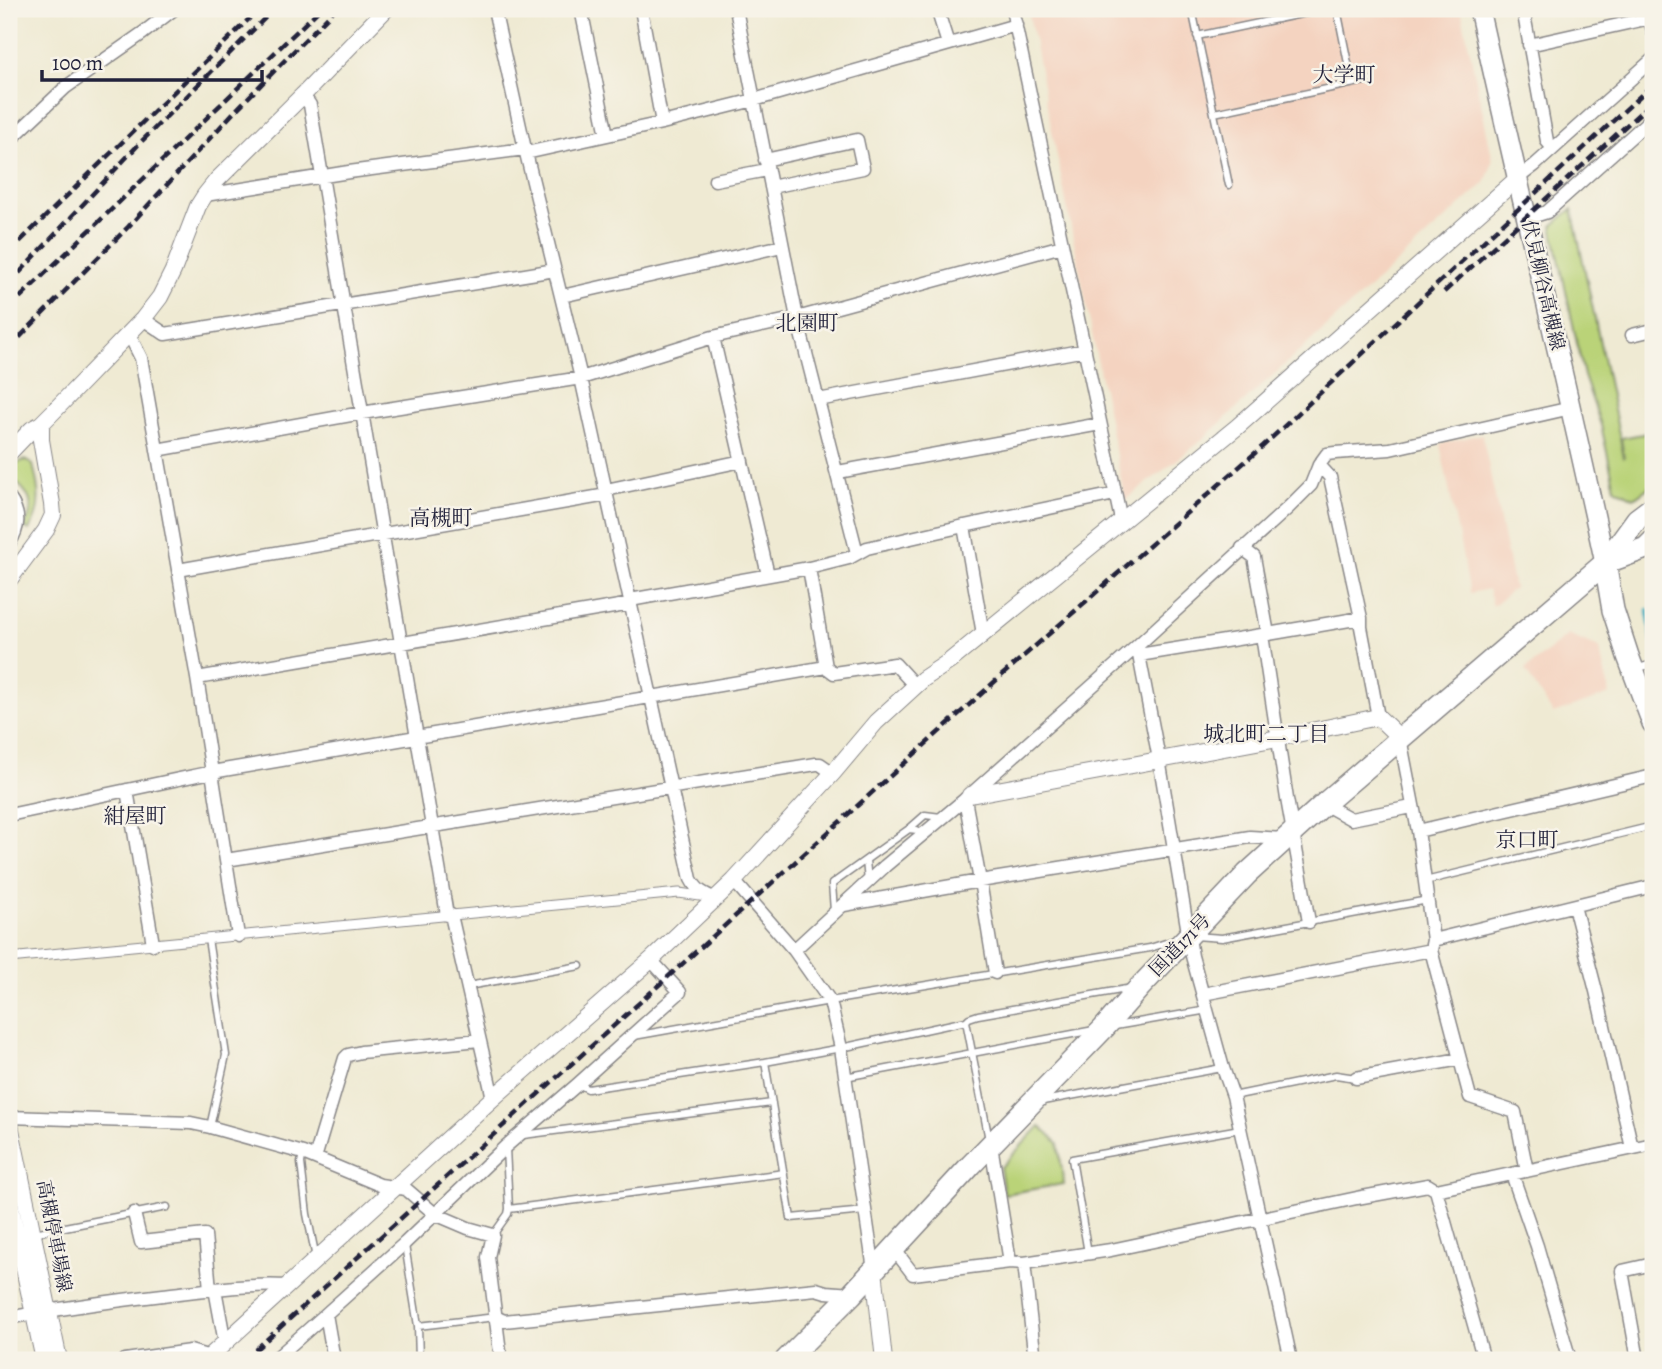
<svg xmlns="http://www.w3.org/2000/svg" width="1662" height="1369" viewBox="0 0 1662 1369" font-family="Alegreya,'Noto Serif JP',serif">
  <rect width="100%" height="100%" fill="#f7f3e8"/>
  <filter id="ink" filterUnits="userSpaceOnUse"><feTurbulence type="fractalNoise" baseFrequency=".0143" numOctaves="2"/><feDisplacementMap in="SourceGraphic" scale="14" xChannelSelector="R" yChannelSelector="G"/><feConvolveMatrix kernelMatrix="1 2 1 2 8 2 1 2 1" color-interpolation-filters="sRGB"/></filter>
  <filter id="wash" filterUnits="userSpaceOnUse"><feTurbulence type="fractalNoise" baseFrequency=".00686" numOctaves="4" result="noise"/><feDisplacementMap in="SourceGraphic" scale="28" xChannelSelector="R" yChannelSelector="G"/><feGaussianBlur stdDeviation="1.57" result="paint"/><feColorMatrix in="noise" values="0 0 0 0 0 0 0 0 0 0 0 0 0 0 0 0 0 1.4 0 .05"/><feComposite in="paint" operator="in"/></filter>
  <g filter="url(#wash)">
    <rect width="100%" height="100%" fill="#efead3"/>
    <path fill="#f4d3c0" d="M1028,9H1461L1493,161L1485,183L1196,445L1125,500Z
      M1482,434L1514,588L1493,606L1488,589L1470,593L1440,444Z
      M1568,635L1599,648L1610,694L1553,714L1525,670Z"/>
    <path fill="#bad378" stroke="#6e7a5a" stroke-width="2" d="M1572,209L1624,458L1621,438L1653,432V484L1634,498L1615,488L1601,425L1584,376L1552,226Z
      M25,460L33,465C39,488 43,509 29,530L24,527C38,504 28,491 10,477L9,475L17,463Z
      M1040,1126L1058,1143L1064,1184L1004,1194L1000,1168Z"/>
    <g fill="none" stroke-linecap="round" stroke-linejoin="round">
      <path stroke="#45b1c2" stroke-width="4.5" d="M1648,610L1653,641"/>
    </g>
  </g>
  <g filter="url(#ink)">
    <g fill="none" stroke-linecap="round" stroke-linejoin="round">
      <defs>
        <path id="service" d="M1192,9L1229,185
          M1337,9L1352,83
          M1197,36L1325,9
          M1214,113L1369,80
          M1652,586L1653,589
          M1638,668L1653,664
          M909,829L925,815L941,817
          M866,860L868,882
          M1425,881L1653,826
          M834,911L832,884L909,829L917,830L922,833
          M1195,936L1222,938L1428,900
          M208,939L226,1055L210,1127
          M468,986L580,966
          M966,1021L989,1140
          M1115,1026L1208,1010
          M634,1036L830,1001L1150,948L1175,940
          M765,1062L791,1218L865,1211
          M845,1077L1094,1030
          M578,1084L588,1089L765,1062L841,1048L966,1021L969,1018L978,1015L1132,988
          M1233,1096L1336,1075L1356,1078
          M1043,1101L1222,1068
          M523,1135L772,1103
          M303,1153L301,1163L307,1214L316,1258
          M509,1209L784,1173
          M34,1233L167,1207
          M493,1235L508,1214L509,1209L506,1148
          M405,1245L418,1326L496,1317
          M1088,1253L1072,1159L1240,1129
          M418,1326L419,1360"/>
        <path id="pedestrian" d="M9,958L679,893L707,897"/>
        <path id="minor" d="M494,9L525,149L581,378L691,879C697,891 704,894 716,899
          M581,9L607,135
          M641,9L662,123
          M736,9L797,318L857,553
          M937,9L948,44
          M1012,9L1121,520
          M1523,9L1547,141L1553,148
          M1648,9L1653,32
          M1529,45L1650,18
          M303,95L310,105L447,915
          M9,141L66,87L143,33L174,9
          M526,153L662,123L754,100L1016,25L1014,19
          M765,160L857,140L863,168L771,187
          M1518,178L1535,165L1653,59
          M715,180L767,170
          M205,195L349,172L525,149
          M1528,218L1547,212L1653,117
          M562,296L782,246
          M143,319L165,334L555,270
          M129,334L141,358L197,678L238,936
          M1632,335L1653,330
          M713,337L768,575
          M818,400L1085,350
          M157,450L362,413L581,378L713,337L797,318L1062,246
          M838,472L1100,424
          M606,490L742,461
          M9,498C21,514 19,528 9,544
          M964,526L983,634
          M809,568L826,667L834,673L895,664L915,686
          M178,570L607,495
          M630,600L809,568L849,558L867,548L955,528L1115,494
          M1268,634L1361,618
          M1262,635L1287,799L1309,922
          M1136,647L1139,655L1159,759L1192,956L1223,1068L1233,1096L1291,1360
          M1139,655L1268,634L1254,557L1242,548
          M197,678L631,604
          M1378,717L1361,627V618L1330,477L1319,465L1327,454L1335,453L1390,449L1571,408
          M1400,738L1418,831L1433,940L1653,886
          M127,790L153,944
          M965,799L980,881L995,973
          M1324,804L1351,819L1412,807
          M9,815L212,772L826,667
          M1418,831L1653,776
          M226,860L816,764H820L833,773
          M734,881L794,950L830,1001L841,1048L874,1270
          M844,905L980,881L1250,837L1285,839
          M1574,906L1596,991L1632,1148
          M451,915L493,1098
          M1433,940L1431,950L1470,1097L1515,1112L1527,1171
          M794,950L885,866L970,795L1136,647L1289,507L1311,485L1319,465
          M1203,994L1431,950
          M1356,1078L1460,1059
          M9,1117L191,1123L210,1127L303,1153L380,1185L406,1189L435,1214L468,1228L493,1235L488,1257L501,1360
          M991,1145L1010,1262
          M315,1158L345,1058L348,1055L361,1052L479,1040
          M1512,1174L1537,1246L1570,1360
          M1436,1190L1484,1360
          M134,1213L141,1242L205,1235L210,1289
          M894,1249L913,1274L1010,1262L1024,1263L1111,1250L1357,1198L1428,1185L1436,1190L1653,1144
          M1024,1263L1035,1360
          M215,1289L225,1343
          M496,1317L504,1321L816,1289L826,1292L852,1294
          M9,1318C60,1308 112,1301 163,1295C205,1290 246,1284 287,1286
          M125,1360L190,1351L210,1357
          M274,1360L326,1314
          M334,1360L326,1314L405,1243L505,1147L578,1084L680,992L651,960
          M1638,1360L1622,1271L1653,1264"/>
        <path id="tertiary" d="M9,453L32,429L41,424L53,412L143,319L160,297L173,271L198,206L205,195L217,180L303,95L386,9
          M9,580L46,530L53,515L52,504L41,440V424
          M970,795L1278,738L1378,717L1400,738
          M9,1120L59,1360
          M9,1200L44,1360
          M874,1270L884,1360
          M206,1360L493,1098L651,960L734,881L833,773L876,722L923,679L950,661L1237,427L1518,178"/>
        <path id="primary" d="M1479,9C1520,194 1565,377 1605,563"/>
        <path id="trunk" d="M1605,563L1613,610L1628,656L1653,723
          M1605,563L1646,548L1653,541
          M786,1360L852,1294L971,1165L1104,1028L1140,987L1247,874L1324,804L1605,563L1637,519L1653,507"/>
      </defs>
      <use href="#service" stroke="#888687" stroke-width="9"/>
      <use href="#pedestrian" stroke="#888687" stroke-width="11"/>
      <use href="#minor" stroke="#888687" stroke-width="15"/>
      <use href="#tertiary" stroke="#888687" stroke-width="18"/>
      <use href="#primary" stroke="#888687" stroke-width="22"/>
      <use href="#trunk" stroke="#888687" stroke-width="24"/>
      <use href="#service" stroke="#fff" stroke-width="6"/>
      <use href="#pedestrian" stroke="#fff" stroke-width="9"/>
      <use href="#minor" stroke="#fff" stroke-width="12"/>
      <use href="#tertiary" stroke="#fff" stroke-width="16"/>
      <use href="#primary" stroke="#fff" stroke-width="19"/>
      <use href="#trunk" stroke="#fff" stroke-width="21"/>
      <path stroke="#22223b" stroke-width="4.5" stroke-dasharray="10 5" stroke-linecap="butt" d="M9,252L250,18
        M9,284L139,144L274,9
        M1444,292L1653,101
        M9,308L320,9
        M9,348L128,227L235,111L335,9
        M244,1360L1001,676L1263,446L1653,84"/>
    </g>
  </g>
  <g text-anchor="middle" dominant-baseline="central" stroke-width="5" stroke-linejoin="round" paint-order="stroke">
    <g font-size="19" fill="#22223b" stroke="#f7f3e8">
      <text transform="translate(1543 285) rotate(77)">伏見柳谷高槻線</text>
      <text transform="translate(1180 945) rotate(-46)">国道171号</text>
      <text transform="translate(54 1236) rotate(79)">高槻停車場線</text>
    </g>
    <g font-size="21" fill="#22223b" stroke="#f7f3e8">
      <text x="1344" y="75">大学町</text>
      <text x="807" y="323">北園町</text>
      <text x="441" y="518">高槻町</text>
      <text x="1266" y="734">城北町二丁目</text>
      <text x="135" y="816">紺屋町</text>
      <text x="1527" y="840">京口町</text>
    </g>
  </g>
  <rect width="1662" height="1369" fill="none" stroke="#f7f3e8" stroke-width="35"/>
  <path d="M42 70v10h220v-10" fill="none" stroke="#22223b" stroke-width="3.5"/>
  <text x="52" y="70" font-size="21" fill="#22223b" stroke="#f7f3e8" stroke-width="5" paint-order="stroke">100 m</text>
</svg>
